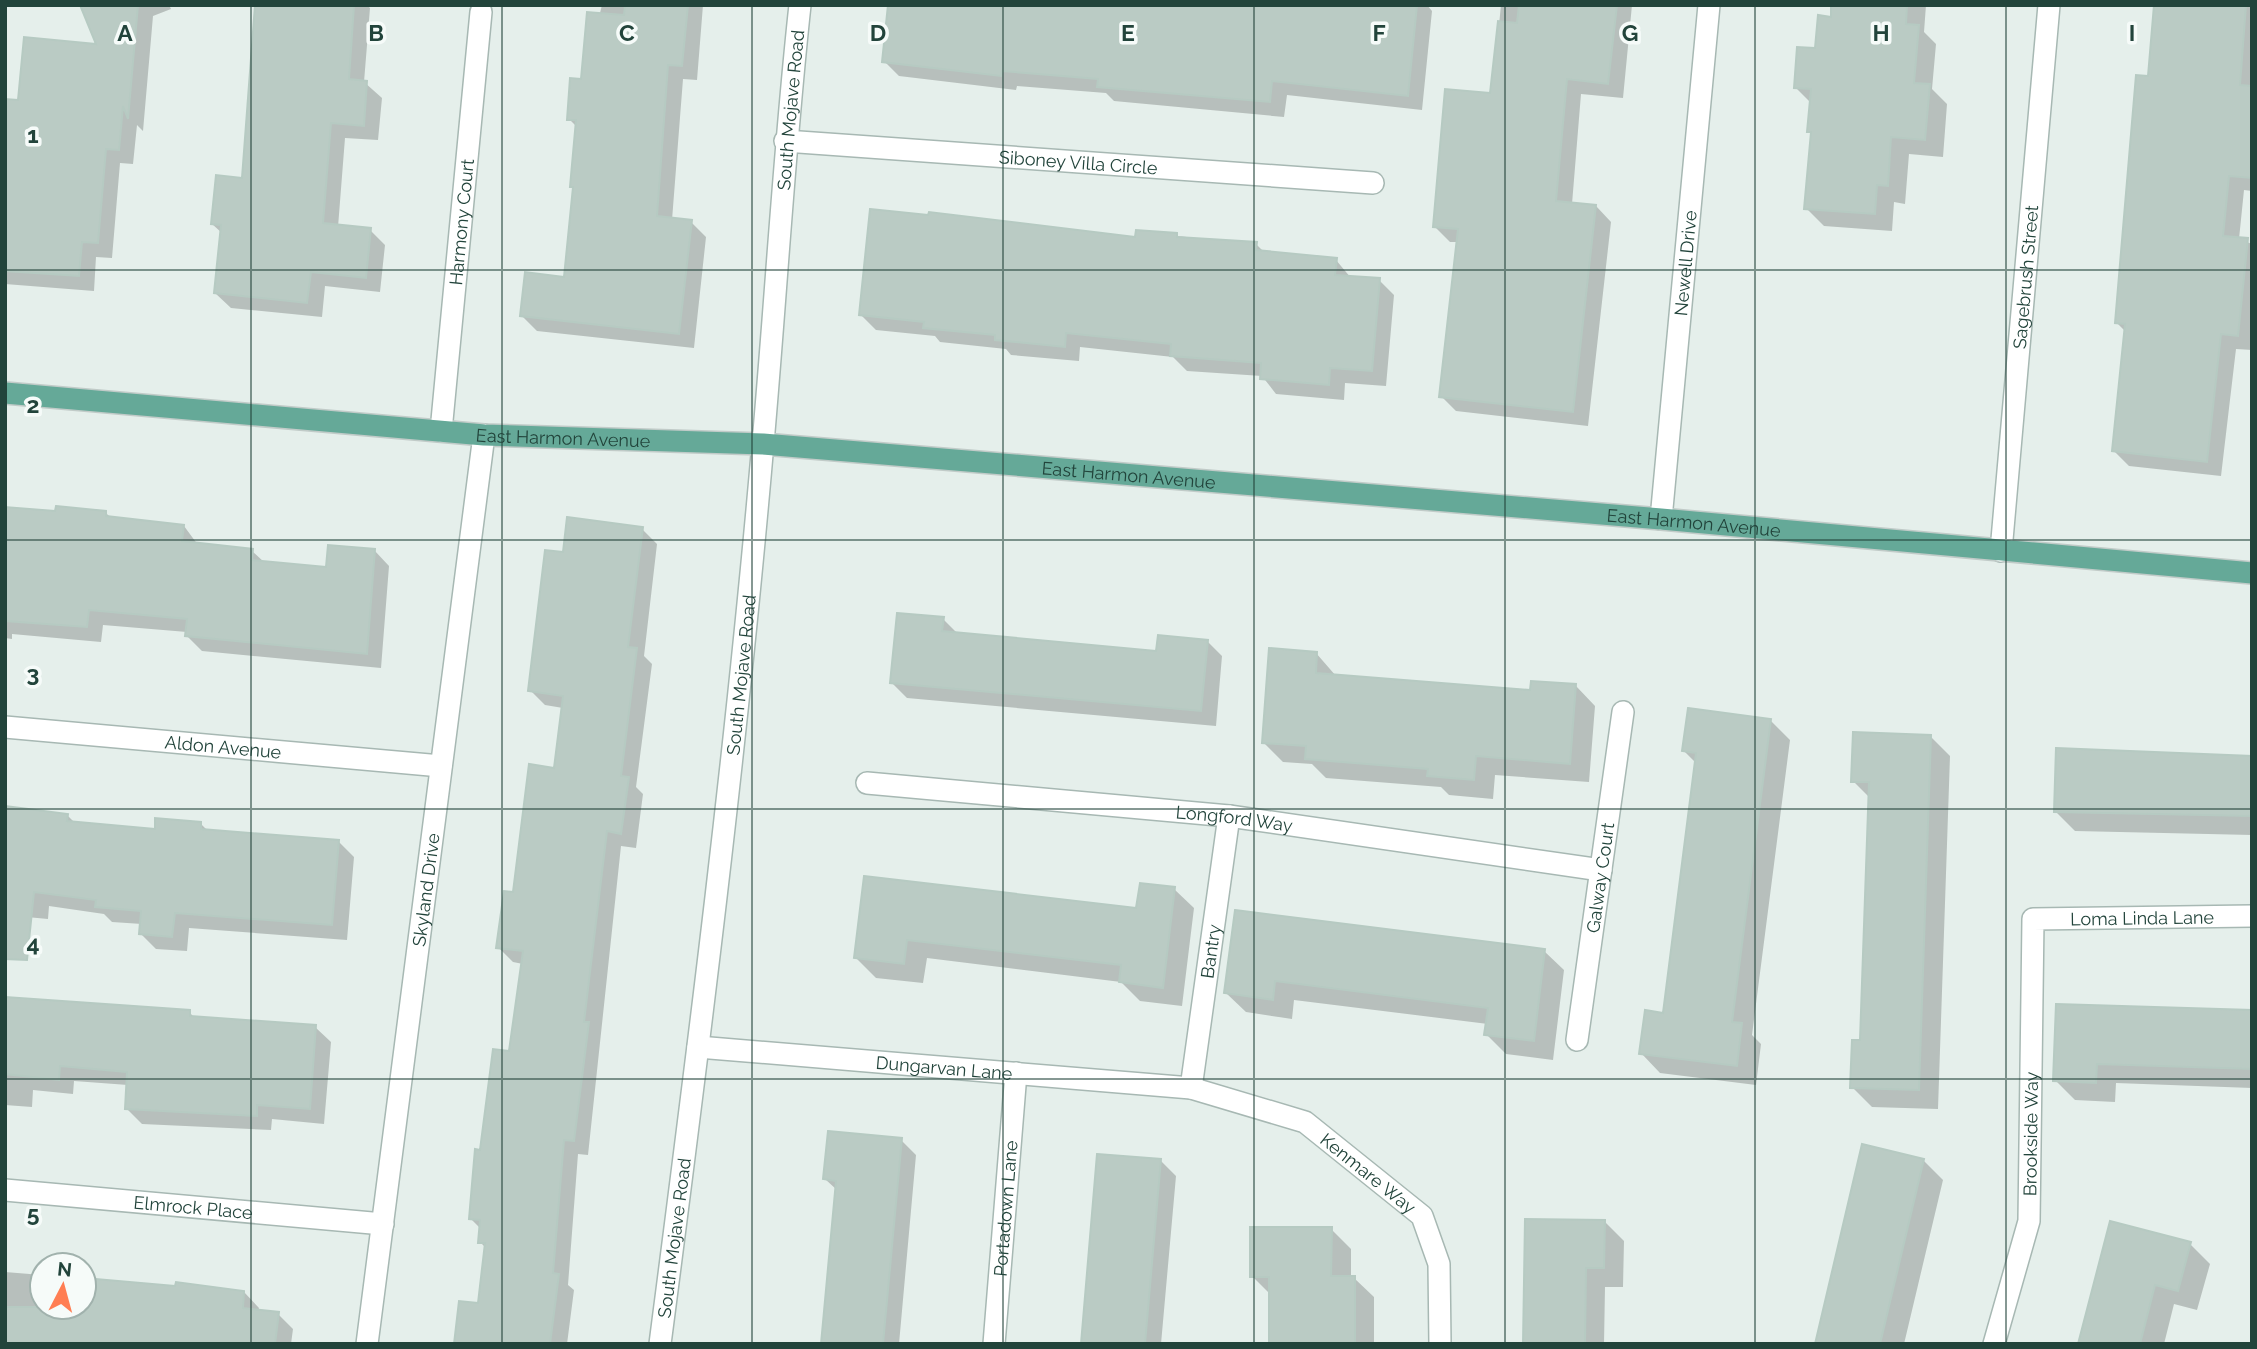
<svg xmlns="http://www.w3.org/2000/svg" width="2257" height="1349" viewBox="0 0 2257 1349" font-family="Raleway,sans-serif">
  <rect width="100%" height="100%" fill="#e5efeb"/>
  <path fill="#0003" d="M82,5H169L171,9L153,16L143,131L137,125L133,164L120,163L112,258L96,257L94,291L5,284V100L20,102L99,46Z
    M257,5H367L370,8L364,82L382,98L378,140L345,138L338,227L370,230L385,245L380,292L325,286L322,317L231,308L215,293L222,233L212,224L244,180Z
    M602,5H703L697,80L683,79L672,220L691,222L706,237L694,348L537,331L522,316L565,278L575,189L572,186L577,127L569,119L583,81Z
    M890,5H1427L1432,11L1422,110L1287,95L1284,117L1114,101L1106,93L1017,86L1016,90L899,76L884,61Z
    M1501,5H1632L1623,98L1581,94L1572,204L1596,206L1611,222L1588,426L1456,411L1441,396L1458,242H1450L1434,226L1492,95Z
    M1833,5H1926L1924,32L1936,44L1932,89L1947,104L1943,157L1909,154L1905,204L1894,202L1892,231L1824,226L1806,208L1812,134L1809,131L1811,103L1795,87L1832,19Z
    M2155,5H2252V191L2244,190L2239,239L2252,244V350L2236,349L2221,476L2129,466L2114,451L2126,332L2117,323L2150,78Z
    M1137,232L1256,244L1265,253L1336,260L1351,278L1379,280L1394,295L1386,386L1345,383L1344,400L1276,394L1262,376L1187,371L1173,357L1080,347L1079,361L1011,355L1006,349L940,342L935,336L876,330L861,315L1137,239Z
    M5,509L57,513L105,512L112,519L184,526L198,545L252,551L265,563L327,569L374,550L389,566L381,668L202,651L187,636V632L103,625L101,642L12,634V639L5,638Z
    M642,529L657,544L644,656L652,664L636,787L643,794L636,848L621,846L588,1155L578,1154L568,1285L574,1290L567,1344H455L479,1305L486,1248L480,1242L481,1229L471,1219L482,1152L510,1053L523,964L513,962L498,947L556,770L563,708L545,705L530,690L565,554Z
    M943,619L959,635L1158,653L1207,641L1222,656L1216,726L907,698L892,683Z
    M1316,653L1336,676L1531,692L1576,686L1595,706L1589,782L1495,775L1493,799L1449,795L1441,787L1326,778L1312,764L1283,762L1263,742Z
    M1770,720L1790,740L1752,1035L1761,1044L1756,1085L1660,1073L1641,1053L1665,1015L1696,763L1684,751Z
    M1930,736L1950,756L1938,1109L1872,1107L1852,1087L1861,1042L1870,798L1853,781Z
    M2252,757V835L2075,831L2055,811Z
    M67,815L75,823L156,831L201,824L208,831L339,842L354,857L347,940L189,928L187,951L156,949L141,934L142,924L112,922L104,914L49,906L48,919L5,915Z
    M866,878L1138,909L1174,889L1194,908L1182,1006L1140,1001L1121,982L927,958L923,983L876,978L856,958Z
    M1237,912L1544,951L1564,970L1553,1060L1506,1054L1486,1034L1488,1024L1294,1000L1292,1019L1246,1012L1226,993Z
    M5,999L189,1012L195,1018L315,1027L331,1042L324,1124L272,1119L271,1130L142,1124L126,1108L128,1085L74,1081L73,1094L33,1090L32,1107L5,1105Z
    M2058,1005L2252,1011V1088L2116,1083L2115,1102L2075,1100L2055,1080Z
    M901,1140L916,1155L899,1344H823L837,1190L825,1179Z
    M1923,1160L1943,1180L1904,1344H1817Z
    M1161,1161L1176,1176L1161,1344H1083Z
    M1604,1221L1624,1241L1623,1287H1605L1604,1344H1525Z
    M1331,1229L1351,1249V1278H1354L1374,1297V1344H1271V1295L1252,1276Z
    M2190,1244L2210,1264L2197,1310L2174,1304L2164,1344H2079Z
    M5,1272L42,1275V1307H84V1279L244,1292L259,1308L258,1311L278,1314L293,1329L291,1344H5Z"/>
  <path fill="#bacbc4" stroke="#b6cac2" stroke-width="2" d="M80,5H138L128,119L123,106L119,150L106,149L98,243L82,242L79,276L5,271V99L18,100L24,37L96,44Z
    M255,5H354L349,79L367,81L364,126L331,123L323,223L371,228L366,278L311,272L307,303L214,293L221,225L211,224L216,175L242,178Z
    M625,5H688L682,66L668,65L657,216L692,220L679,334L520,316L525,272L564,277L573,187H570L576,120H567L570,78L581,79L587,12L624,15Z
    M888,5H1417L1408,96L1272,81L1270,102L1097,87L1098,79L1002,71L1001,76L882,62Z
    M1519,5H1617L1608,84L1567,79L1556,201L1596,205L1573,412L1439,397L1458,229L1433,227L1445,89L1490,93L1498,21L1517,23Z
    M1831,5H1907L1906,24L1919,25L1914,83L1930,84L1925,140L1891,137L1888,186L1877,185L1875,214L1804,209L1811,132H1807L1811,89L1794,88L1797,47L1815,48L1818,15L1831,17Z
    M2154,5H2246L2240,85L2252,86V178L2229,176L2223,236L2248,238L2238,336L2221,334L2207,462L2112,451L2125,324L2115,323L2136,75L2148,76Z
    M870,209L928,215L929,212L1135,237L1136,230L1177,233V237L1257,242L1256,250L1337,258L1335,275L1380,278L1372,371L1330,368L1329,385L1260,379L1261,363L1170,356L1171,344L1066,333L1065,347L995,340V335L923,328L924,322L859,315Z
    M56,506L106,511V516L184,525L182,541L253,549L252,560L326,567L328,545L375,549L367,654L185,636L187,619L89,610L87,627L5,621V507L55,511Z
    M567,517L643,527L628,647L637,648L621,776L629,777L621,834L607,831L584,1022H589L574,1141L564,1140L553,1273L559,1274L550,1344H454L459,1301L478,1303L485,1243H478L480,1220L469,1219L475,1149L480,1150L493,1049L509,1051L523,951L496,948L504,891L513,892L529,764L554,768L563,696L528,691L545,550L563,552Z
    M897,613L944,617L942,631L1156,651L1158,635L1208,640L1201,711L890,683Z
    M1269,648L1317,652L1316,673L1530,690L1531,681L1576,684L1570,764L1476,756L1474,780L1427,776L1428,769L1305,759L1306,746L1262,743Z
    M1688,708L1771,719L1732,1022L1742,1023L1737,1066L1639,1054L1645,1010L1663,1013L1696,753L1682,751Z
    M1853,732L1931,735L1919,1090L1850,1088L1852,1040H1860L1869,782H1851Z
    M2056,748L2252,756V816L2054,812Z
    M5,806L68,814L67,821L155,829V818L201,822V829L339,840L332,925L175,913L172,937L139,934L141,911L95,907L96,900L34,892L27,960L5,959Z
    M864,876L1136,908L1140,883L1175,887L1163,988L1119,982L1121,965L907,940L904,964L854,958Z
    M1235,910L1545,949L1534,1041L1484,1035L1488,1008L1275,981L1273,1000L1224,993Z
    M5,997L190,1010V1016L316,1025L310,1109L257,1105V1116L125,1109L127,1072L60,1066L59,1080L5,1074Z
    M2056,1004L2252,1010V1069L2097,1064L2096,1083L2053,1081Z
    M828,1131L902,1138L883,1344H821L836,1181L823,1179Z
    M1862,1144L1924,1159L1880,1344H1815Z
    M1097,1154L1161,1159L1145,1344H1081Z
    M1525,1219L1605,1220L1604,1268H1586L1585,1344H1523Z
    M2110,1221L2191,1242L2178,1291L2155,1285L2140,1344H2078Z
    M1250,1227H1332L1331,1276H1355V1344H1269V1277H1250Z
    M84,1278L175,1286L176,1282L244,1291L243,1308L279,1312L275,1344H5V1307H84Z"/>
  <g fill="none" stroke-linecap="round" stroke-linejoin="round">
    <defs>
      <g id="minor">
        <path id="s1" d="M785,141L1373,183"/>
        <path id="s2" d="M441,431L481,12"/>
        <path id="s3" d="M1661,519L1709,5"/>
        <path id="s4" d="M2001,551L2049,5"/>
        <path id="s5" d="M5,727L441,766"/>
        <path id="s6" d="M867,783L1229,816L1601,870"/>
        <path id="s7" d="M1577,1040L1623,712"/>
        <path id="s8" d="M698,1047L1191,1088L1305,1122L1422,1216L1439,1264L1440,1344"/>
        <path id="s9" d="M1191,1088L1229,816"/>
        <path id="s10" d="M5,1190L383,1224"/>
        <path id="s11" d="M367,1344L484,435"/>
        <path id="s12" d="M660,1344C699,1044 737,744 763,443C776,297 784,151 800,5"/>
        <path id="s13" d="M994,1344L1016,1073"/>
        <path id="s14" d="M1994,1344L2029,1221L2033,919L2252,916"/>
      </g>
      <g id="major">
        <path id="s15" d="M5,393L484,435L763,444L1661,519L2252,573"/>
      </g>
    </defs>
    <use href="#minor" stroke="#a7b8b3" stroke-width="24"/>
    <use href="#major" stroke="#c1cbc8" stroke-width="24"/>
    <use href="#minor" stroke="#fff" stroke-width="21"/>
    <use href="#major" stroke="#65a998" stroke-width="21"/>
  </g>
  <path fill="none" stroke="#22443b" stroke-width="2" stroke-opacity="0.55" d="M251,5V1344M502,5V1344M752,5V1344M1003,5V1344M1254,5V1344M1505,5V1344M1755,5V1344M2006,5V1344M5,270H2252M5,540H2252M5,809H2252M5,1079H2252"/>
  <g text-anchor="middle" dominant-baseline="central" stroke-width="7" stroke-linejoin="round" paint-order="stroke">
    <g font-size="18" fill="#22443b" stroke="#f6fbf9">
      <text stroke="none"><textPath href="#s12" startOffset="1241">South Mojave Road</textPath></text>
      <text stroke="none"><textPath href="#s1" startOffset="294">Siboney Villa Circle</textPath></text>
      <text stroke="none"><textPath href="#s2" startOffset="210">Harmony Court</textPath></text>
      <text stroke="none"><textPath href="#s3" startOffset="257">Newell Drive</textPath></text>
      <text stroke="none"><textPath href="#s4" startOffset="275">Sagebrush Street</textPath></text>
      <text stroke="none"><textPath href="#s15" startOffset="560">East Harmon Avenue</textPath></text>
      <text stroke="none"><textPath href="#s15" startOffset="1127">East Harmon Avenue</textPath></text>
      <text stroke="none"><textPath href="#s15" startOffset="1694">East Harmon Avenue</textPath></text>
      <text stroke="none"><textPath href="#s12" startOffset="674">South Mojave Road</textPath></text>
      <text stroke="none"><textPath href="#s5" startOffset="219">Aldon Avenue</textPath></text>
      <text stroke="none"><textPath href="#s6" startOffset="369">Longford Way</textPath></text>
      <text stroke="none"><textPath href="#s7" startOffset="164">Galway Court</textPath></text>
      <text stroke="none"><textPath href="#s11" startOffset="458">Skyland Drive</textPath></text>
      <text stroke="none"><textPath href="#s14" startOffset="539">Loma Linda Lane</textPath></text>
      <text stroke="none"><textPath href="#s9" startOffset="138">Bantry</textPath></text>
      <text stroke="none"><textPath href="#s8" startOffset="247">Dungarvan Lane</textPath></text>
      <text stroke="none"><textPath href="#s14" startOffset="215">Brookside Way</textPath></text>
      <text stroke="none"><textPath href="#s8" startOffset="695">Kenmare Way</textPath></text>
      <text stroke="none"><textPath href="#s10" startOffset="189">Elmrock Place</textPath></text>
      <text stroke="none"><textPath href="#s13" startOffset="136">Portadown Lane</textPath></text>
      <text stroke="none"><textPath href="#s12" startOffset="107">South Mojave Road</textPath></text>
    </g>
  </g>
  <g font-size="23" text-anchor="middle" font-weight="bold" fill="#22443b" stroke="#f6fbf9" stroke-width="7" stroke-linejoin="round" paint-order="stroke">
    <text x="125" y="41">A</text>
    <text x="376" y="41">B</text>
    <text x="627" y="41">C</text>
    <text x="878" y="41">D</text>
    <text x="1128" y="41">E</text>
    <text x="1379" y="41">F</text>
    <text x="1630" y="41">G</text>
    <text x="1881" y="41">H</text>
    <text x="2132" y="41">I</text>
    <text x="33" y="143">1</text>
    <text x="33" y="413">2</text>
    <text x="33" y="682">3</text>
    <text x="33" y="952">4</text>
    <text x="33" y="1222">5</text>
  </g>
  <rect width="2257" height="1349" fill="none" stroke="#22443b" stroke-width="14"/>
  <g transform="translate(63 1286) rotate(6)"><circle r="33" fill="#f6fbf9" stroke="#a1b2ad" stroke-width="2"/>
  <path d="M0-5L12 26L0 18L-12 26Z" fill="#ff7e53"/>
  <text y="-10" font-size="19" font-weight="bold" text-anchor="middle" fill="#22443b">N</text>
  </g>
</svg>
